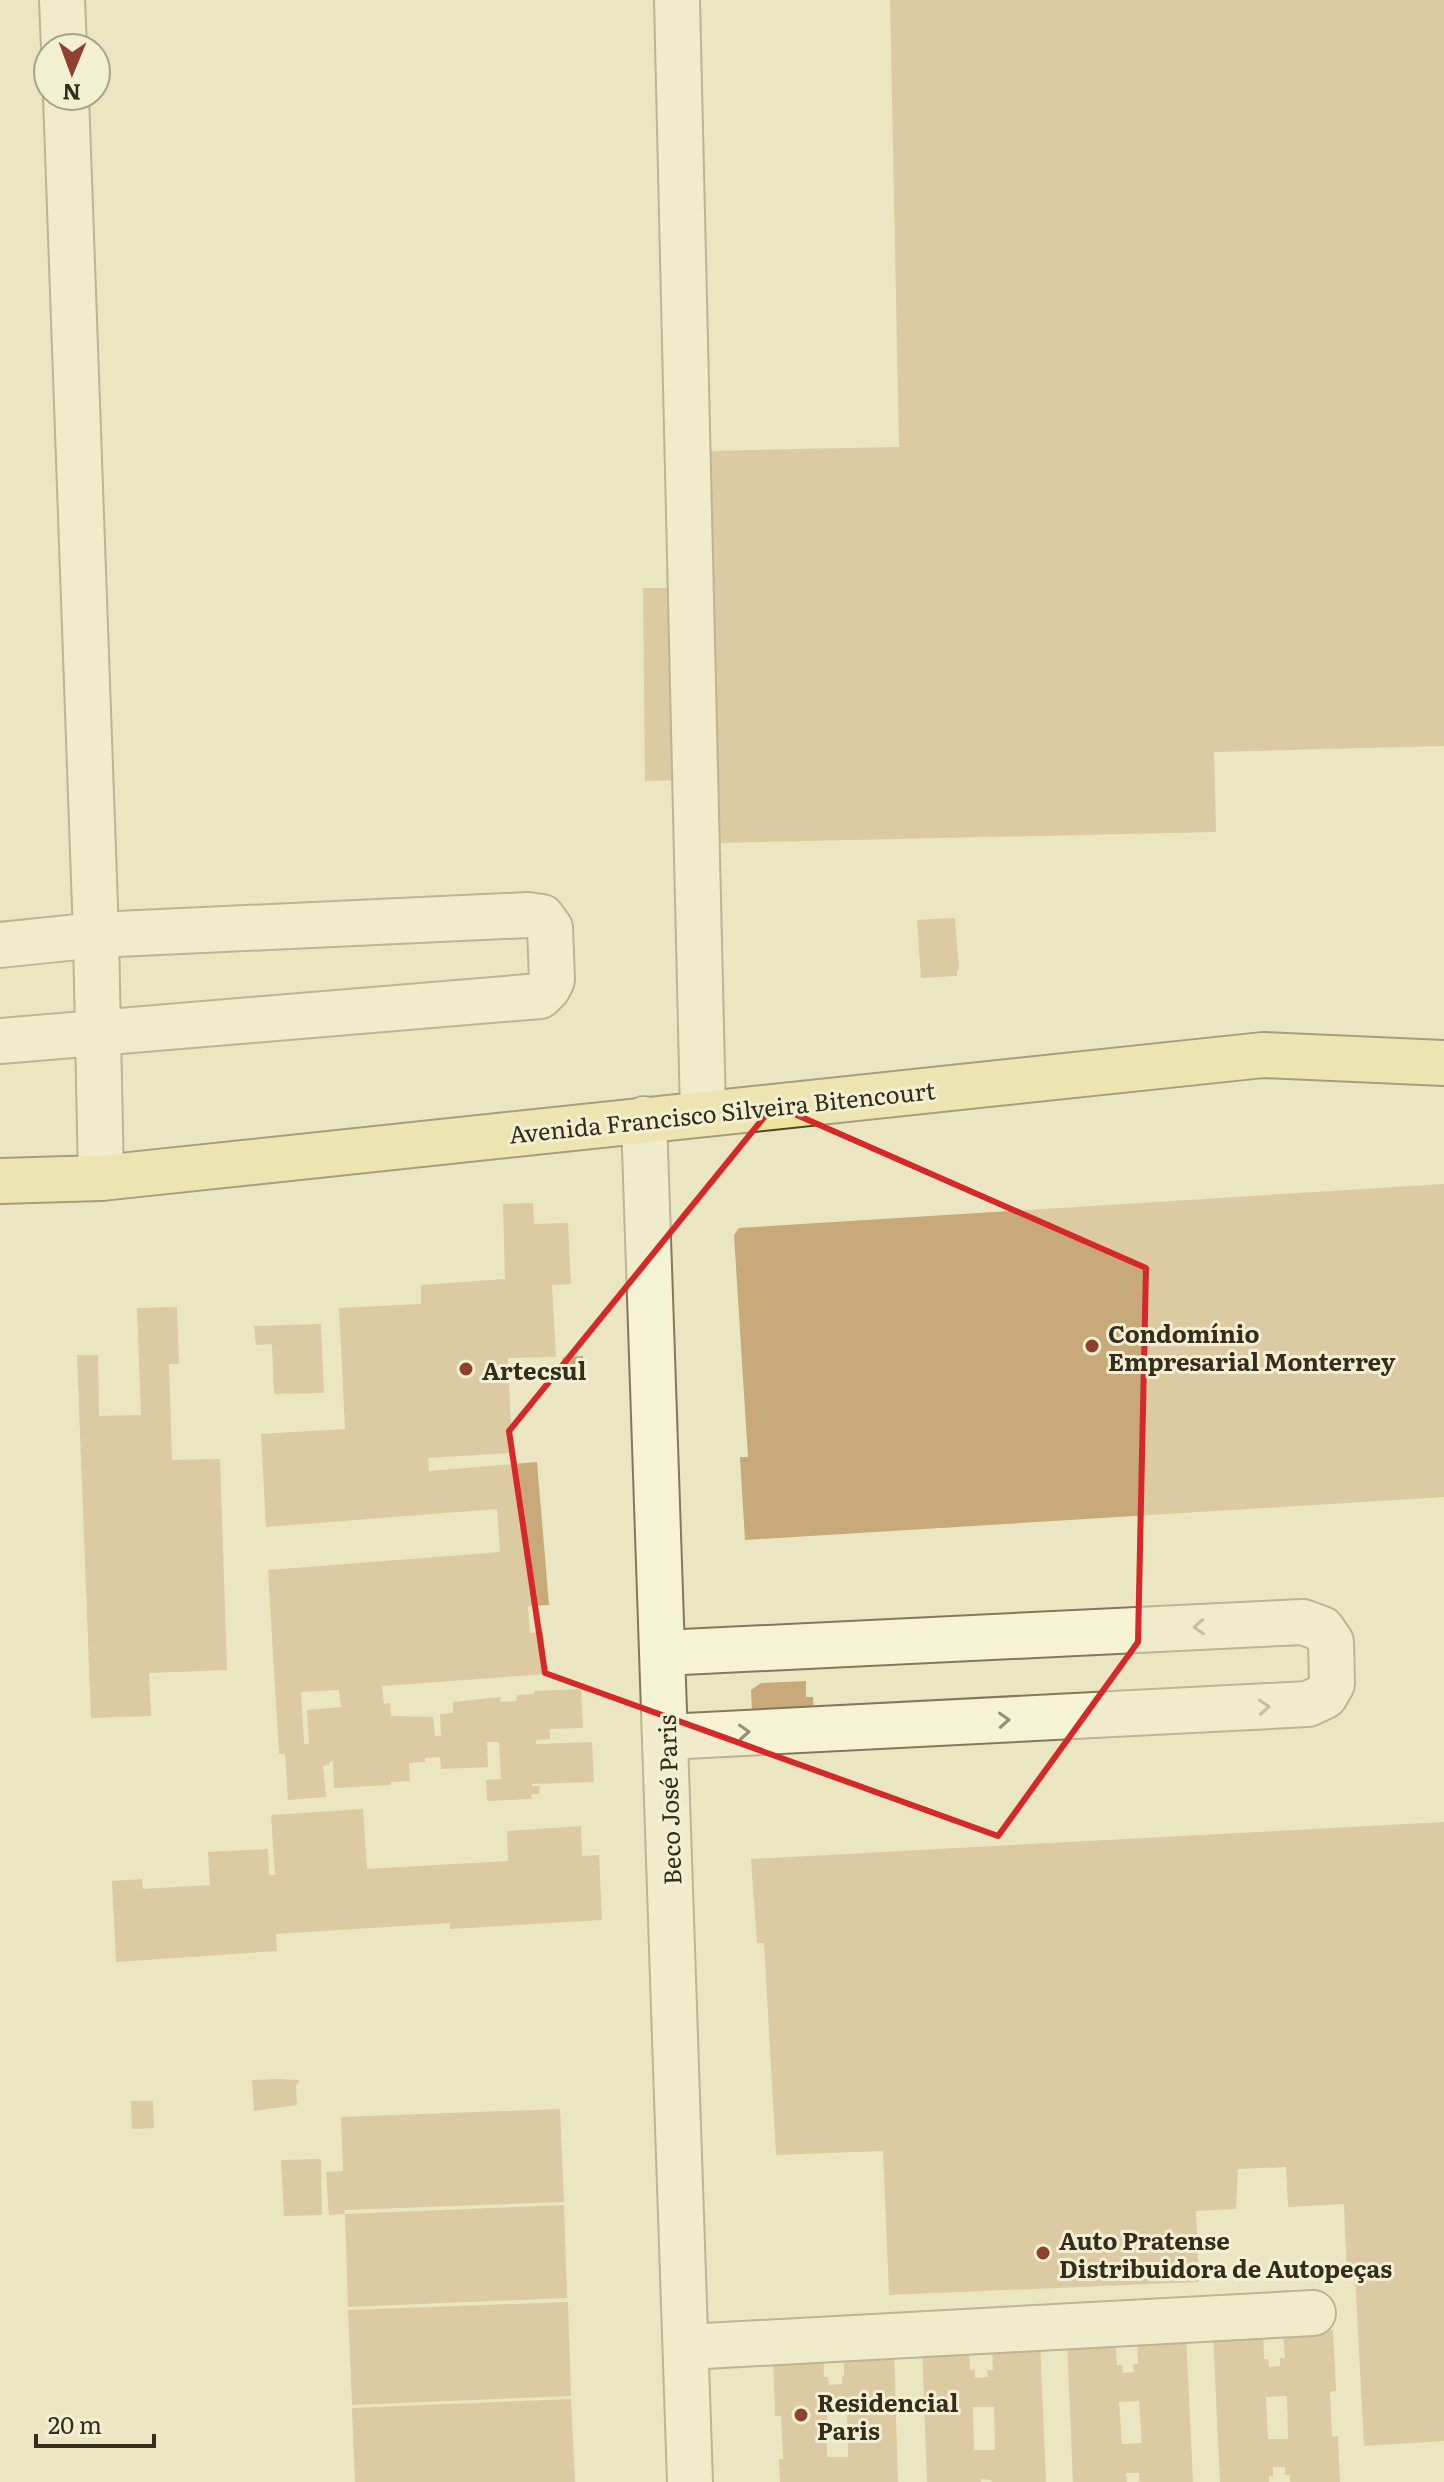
<svg xmlns="http://www.w3.org/2000/svg" width="1444" height="2482" viewBox="0 0 1444 2482" font-family="Literata,serif">
  <rect width="100%" height="100%" fill="#ebe6c2"/>
  <path fill="#c7a97a" fill-rule="evenodd" d="M890,0H1444V746L1214,752L1216,832L716,843L708,451L899,447Z
    M643,588H679L683,780L645,781Z
    M955,918L959,970H957V976L921,978L917,920Z
    M1444,1184V1497L745,1540L740,1457H748L734,1235L739,1228Z
    M533,1203L534,1224L568,1223L571,1284L552,1285L556,1357L508,1358L512,1453L428,1458L429,1471L537,1462L549,1605L528,1606L530,1633L543,1632L547,1674L382,1686L384,1704L390,1703L391,1716L433,1717L435,1736H441L440,1714L453,1713V1702L501,1697L500,1702L516,1701L517,1695L534,1694V1691L581,1689L583,1728L550,1729V1739L536,1740V1744L592,1742L594,1782L532,1784V1786H540L539,1794H531L532,1799L487,1801L486,1780L501,1779L499,1742H487L488,1767L441,1769L440,1757L425,1758V1762L409,1763L410,1781L391,1782V1785L334,1788L333,1761L329,1762V1765L323,1766L326,1797L288,1800L285,1754H279L268,1570L500,1552L497,1509L266,1527L261,1434L345,1429L339,1308L421,1304V1285L505,1279L503,1204ZM339,1690L341,1707L307,1710L309,1744H304L301,1692Z
    M177,1307L179,1364H169L172,1460L220,1459L227,1670L149,1673L151,1716L91,1718L77,1355H98L99,1416L141,1415L137,1308Z
    M321,1324L324,1393L274,1394L272,1344L256,1345L254,1326Z
    M583,1356L584,1381H563L562,1357Z
    M806,1681V1697H813L814,1712L752,1711L751,1690L761,1683Z
    M363,1809L367,1869L508,1861L507,1831L581,1826L582,1856L599,1855L602,1920L450,1929V1923L276,1934L277,1951L116,1962L112,1881L142,1879L143,1889L210,1885L208,1852L268,1849L269,1875H275L271,1815Z
    M1444,1822V2441L1364,2446L1355,2275L1347,2276L1344,2204L1288,2207L1286,2167L1238,2169L1236,2209L1196,2211L1199,2282L889,2295L883,2151L776,2155L764,1943H757L751,1859Z
    M277,2079L299,2080L298,2084L296,2085L297,2105L254,2111L252,2080Z
    M131,2101H153L154,2128L132,2129Z
    M560,2109L564,2202L344,2210L345,2214L564,2205L567,2298L348,2307L345,2214L329,2215L326,2172L343,2171L341,2117Z
    M321,2159L322,2215L284,2216L281,2160Z
    M568,2302L571,2396L352,2405L348,2310Z
    M1333,2330L1336,2391L1330,2392L1332,2437L1338,2436L1340,2482H1290V2475H1285V2467H1273V2477L1269,2476V2482H1220L1213,2335L1263,2332L1264,2359H1268L1269,2367L1280,2366V2358H1285L1283,2332ZM1287,2396L1288,2439H1268L1266,2397Z
    M1186,2335L1193,2482H1143L1139,2481V2473H1126L1127,2482H1073L1067,2341L1115,2338L1117,2365H1122L1123,2373L1134,2372L1133,2364H1138L1137,2337ZM1139,2401L1142,2443L1122,2444L1119,2402Z
    M1040,2342L1046,2482H992L991,2480L981,2479V2482H927L922,2347L969,2346L970,2370L975,2369V2378L988,2377L987,2370H993L992,2343ZM973,2407H994L995,2450H974Z
    M894,2347L898,2482H780L779,2459H783L781,2416H775L773,2353L823,2352L824,2377H828L829,2385L842,2384V2376H844V2349ZM827,2413H847L848,2457H827Z
    M571,2399L575,2482H355L352,2408Z"/>
  <g fill="none" stroke-linecap="round" stroke-linejoin="round">
    <defs>
      <path id="minor" d="M62,0L64,48
        M677,0L703,1113
        M66,96L96,935L101,1178
        M0,945L96,935L528,915L542,917L550,928L552,980L548,988L540,996L0,1041
        M644,1119L690,2482
        M662,1653L1303,1622L1322,1629L1331,1642L1332,1684L1325,1696L1308,1704L666,1737
        M687,2347L1313,2313"/>
      <path id="major" d="M0,1181L101,1178L1263,1055L1444,1063"/>
    </defs>
    <use href="#minor" stroke="#84785a" stroke-width="48"/>
    <use href="#major" stroke="#52452e" stroke-width="48"/>
    <use href="#minor" stroke="#f6f3d5" stroke-width="44"/>
    <use href="#major" stroke="#ede39b" stroke-width="44"/>
  </g>
  <defs><path id="oneway-chevron" d="M-2-3.5L2.5 0L-2 3.5" fill="none" stroke-width="1.6" stroke-linecap="round" stroke-linejoin="round" transform="scale(2)"/></defs>
  <g stroke="#95907a">
    <use href="#oneway-chevron" transform="translate(1199 1627) rotate(177)"/>
    <use href="#oneway-chevron" transform="translate(1264 1707) rotate(-4)"/>
    <use href="#oneway-chevron" transform="translate(1004 1720) rotate(-3)"/>
    <use href="#oneway-chevron" transform="translate(744 1732) rotate(-3)"/>
  </g>
  <path d="M0 0H1444V2482H0ZM774,1105L1146,1268L1138,1642L998,1836L545,1673L509,1431Z" fill="#ebe6c2" fill-opacity=".55" fill-rule="evenodd"/>
  <path fill="none" stroke="#d62828" stroke-width="6" stroke-linejoin="round" d="M774,1105L1146,1268L1138,1642L998,1836L545,1673L509,1431Z"/>
  <g fill="#8f402e" stroke="#f3f0d1" stroke-width="3">
    <circle cx="1092" cy="1346" r="8"/>
    <circle cx="466" cy="1369" r="8"/>
    <circle cx="1043" cy="2253" r="8"/>
    <circle cx="801" cy="2415" r="8"/>
  </g>
  <g text-anchor="middle" dominant-baseline="central" stroke-width="6" stroke-linejoin="round" paint-order="stroke">
    <g font-size="24" fill="#342d1e" stroke="#f3f0d1">
      <text transform="translate(722 1111) rotate(-6)">Avenida Francisco Silveira Bitencourt</text>
      <text transform="translate(668 1800) rotate(-92)">Beco José Paris</text>
    </g>
    <g font-size="24" font-weight="bold" fill="#342d1e" stroke="#f3f0d1" text-anchor="start">
      <text x="1108" y="1332">Condomínio<tspan x="1108" dy="28">Empresarial Monterrey</tspan></text>
      <text x="482" y="1369">Artecsul</text>
      <text x="1059" y="2239">Auto Pratense<tspan x="1059" dy="28">Distribuidora de Autopeças</tspan></text>
      <text x="817" y="2401">Residencial<tspan x="817" dy="28">Paris</tspan></text>
    </g>
  </g>
  <g transform="translate(72 72) rotate(181)"><circle r="38" fill="#f3f0d1" stroke="#a7a289" stroke-width="2"/>
  <path d="M0-6L14 30L0 20L-14 30Z" fill="#8f402e"/>
  <text y="-12" font-size="22" font-weight="bold" text-anchor="middle" fill="#342d1e">N</text>
  </g>
  <path d="M36 2434v12h118v-12" fill="none" stroke="#342d1e" stroke-width="4"/>
  <text x="48" y="2434" font-size="24" fill="#342d1e" stroke="#f3f0d1" stroke-width="6" paint-order="stroke">20 m</text>
</svg>
